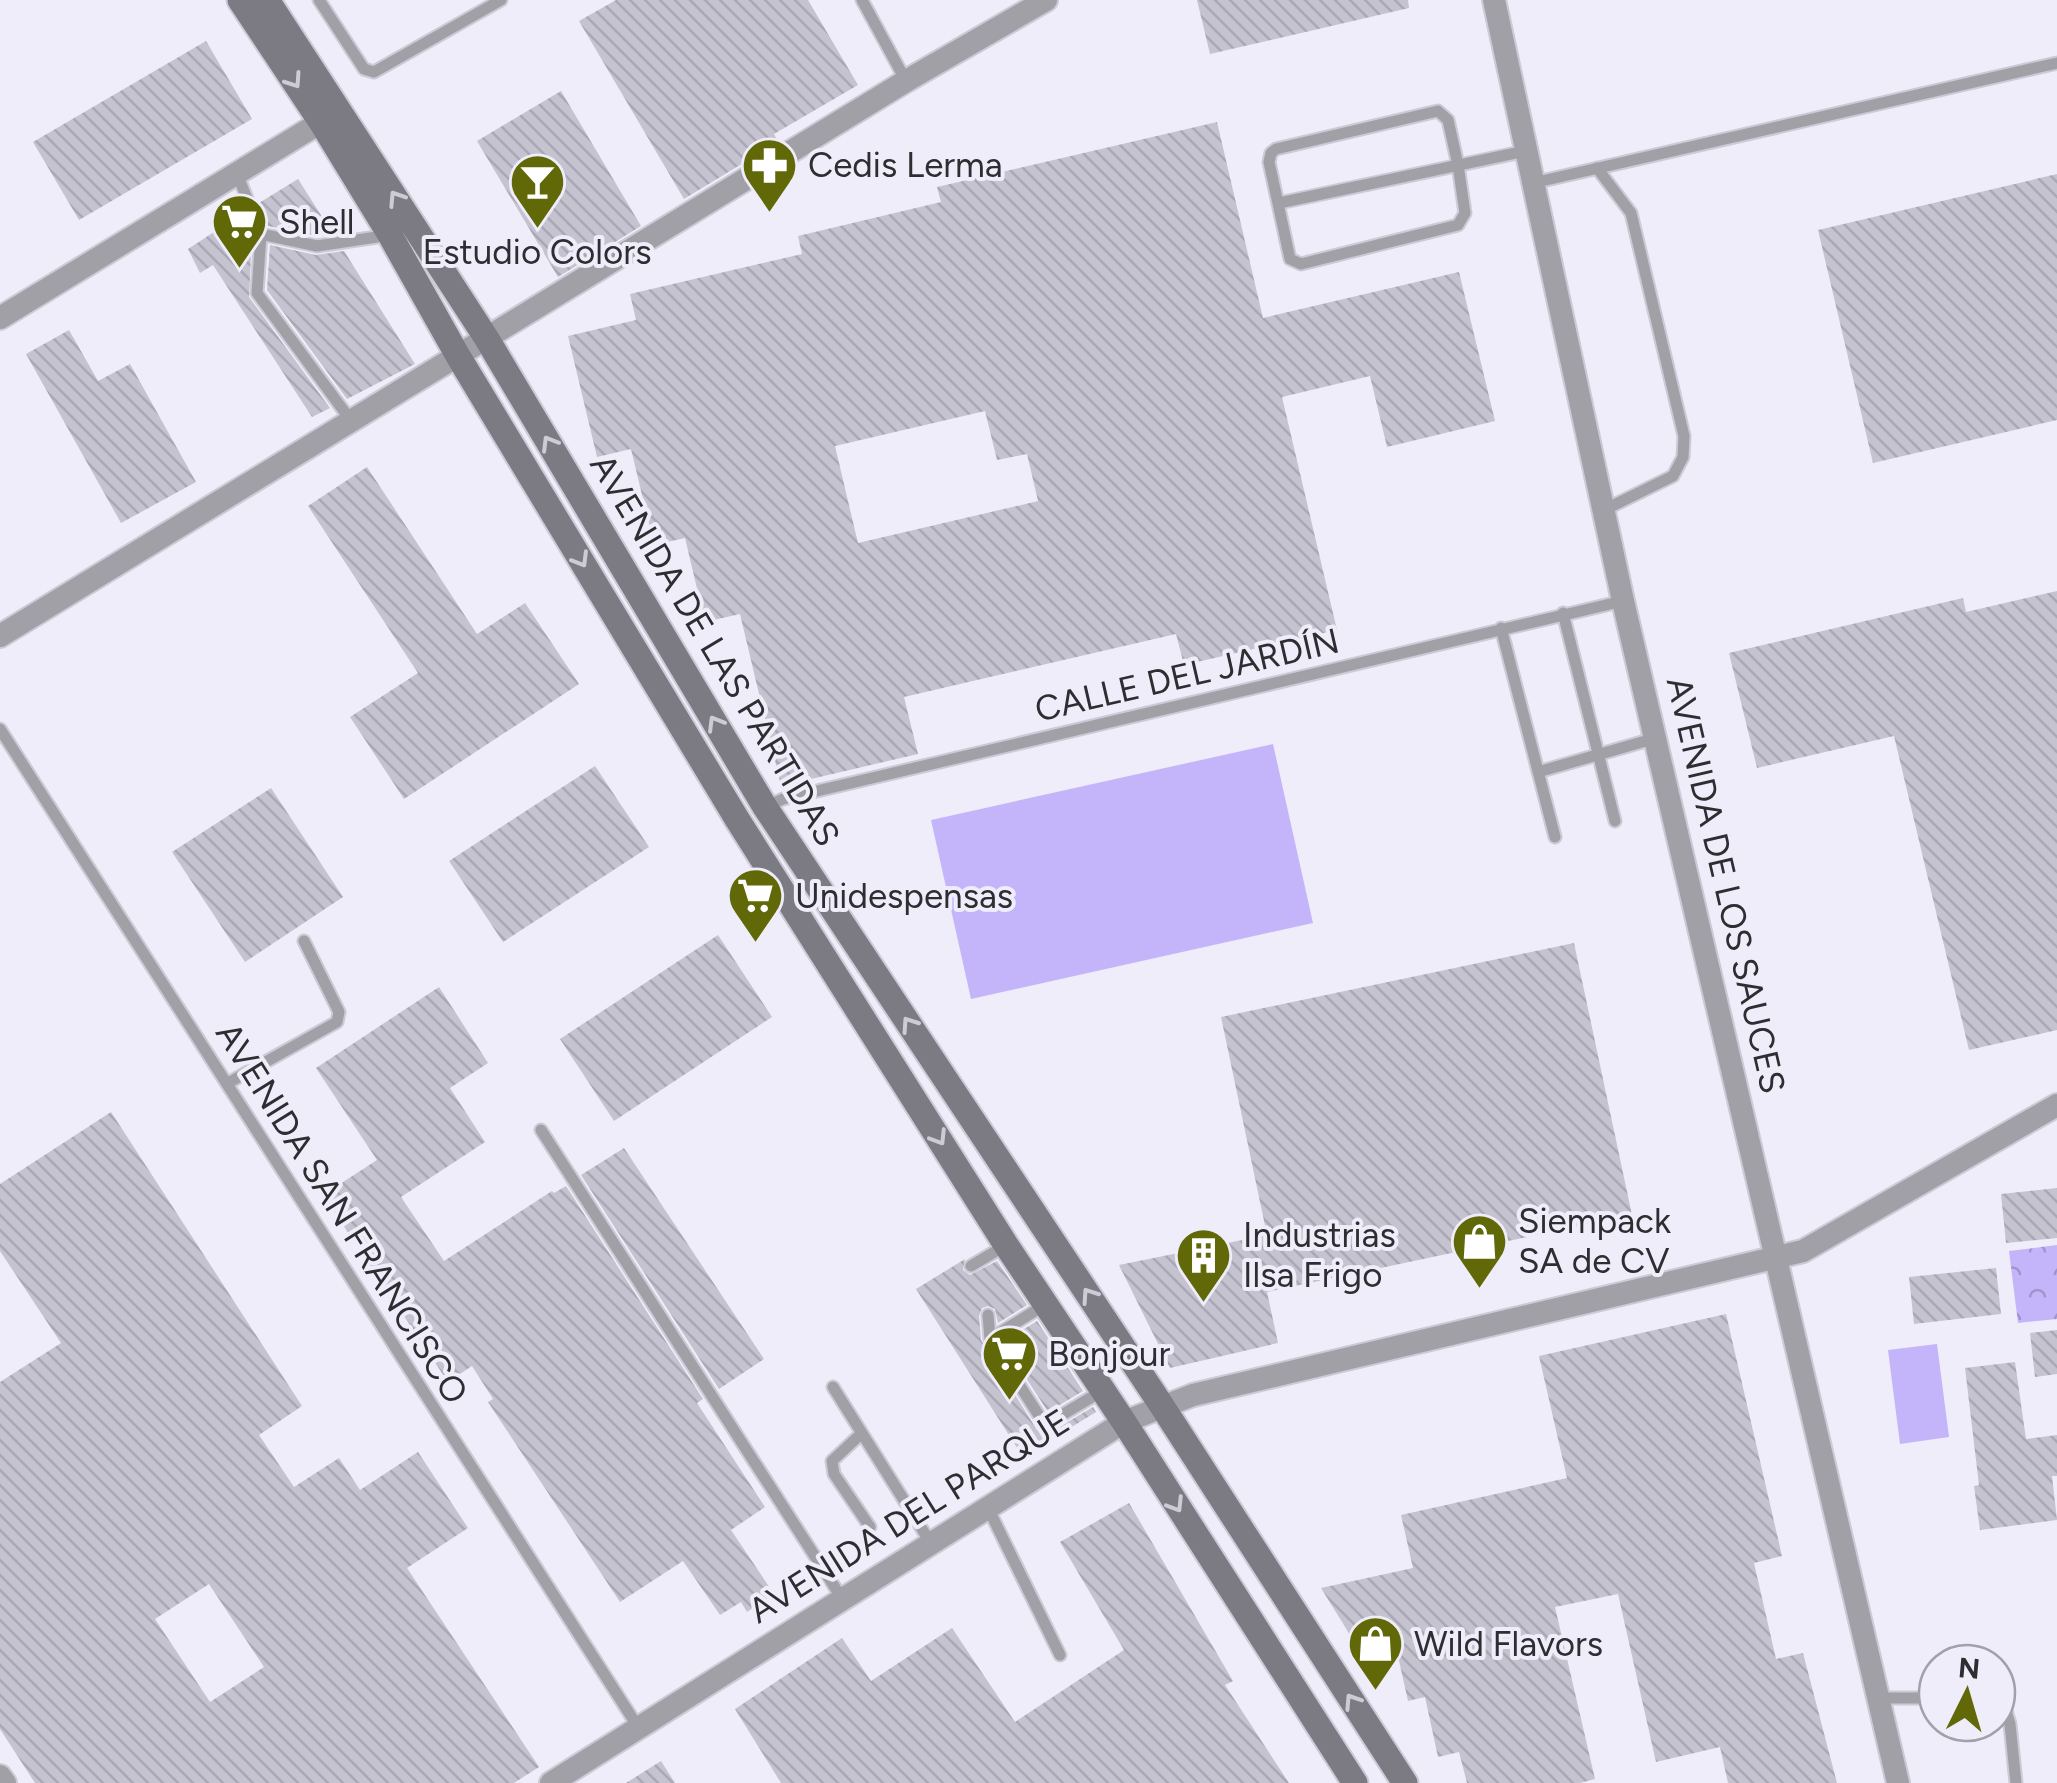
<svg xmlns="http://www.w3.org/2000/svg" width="2057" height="1783" viewBox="0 0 2057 1783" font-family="Figtree,sans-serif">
  <defs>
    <pattern id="forest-crowns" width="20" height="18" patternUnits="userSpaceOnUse" patternTransform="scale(2.5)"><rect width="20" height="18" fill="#c4b5fa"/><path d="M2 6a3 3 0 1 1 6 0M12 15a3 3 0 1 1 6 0" fill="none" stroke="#a094cb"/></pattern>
    <pattern id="building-back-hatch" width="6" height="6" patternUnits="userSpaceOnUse" patternTransform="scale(2.5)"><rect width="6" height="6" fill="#c6c3d1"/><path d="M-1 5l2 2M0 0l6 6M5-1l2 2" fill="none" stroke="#aaa8b4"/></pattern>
  </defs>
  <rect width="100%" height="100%" fill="#efedfa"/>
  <path fill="#c4b5fa" d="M1273,744L1313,923L971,999L931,820Z
    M1937,1344L1949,1437L1900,1444L1888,1350Z"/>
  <path fill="url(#forest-crowns)" d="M2057,1245V1319L2018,1323L2009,1251Z"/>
  <path fill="url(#building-back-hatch)" fill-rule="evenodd" d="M616,0H808L858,85L774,134L778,142L684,199L579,21Z
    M1197,0H1408L1409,8L1210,54Z
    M206,41L252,119L79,220L33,142Z
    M561,91L641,226L558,277L477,141Z
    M1217,122L1263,318L1459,272L1495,421L1387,447L1370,376L1282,397L1337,630L1184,665L1176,634L904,697L918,754L781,786L740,614L705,622L685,538L654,545L631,449L597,457L568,336L636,320L630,294L802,254L798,236L941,202L937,187ZM985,411L997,460L1027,454L1038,501L858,543L835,446Z
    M2057,174V420L1873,463L1818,230Z
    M298,179L333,234L317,236L268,226L259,203Z
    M243,213L252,235L249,297L330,408L312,417L213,265L200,273L188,249Z
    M270,245L316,255L344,251L415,364L347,399L267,290Z
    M69,330L98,381L130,364L196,482L121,523L26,354Z
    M367,467L477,634L525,603L579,684L404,799L350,717L418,673L308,506Z
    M2057,591V1030L1969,1050L1894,736L1757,768L1729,653L1963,598L1966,612Z
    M595,766L649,847L503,942L449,861Z
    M271,788L343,897L245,962L172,852Z
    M718,935L772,1017L614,1121L560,1039Z
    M1574,943L1632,1215L1267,1292L1278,1343L1170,1368L1119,1265L1267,1235L1221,1017Z
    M439,987L488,1063L450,1088L485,1142L401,1197L444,1261L552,1191L554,1193L566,1186L703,1399L697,1403L765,1507L731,1530L774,1594L747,1612L741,1602L720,1615L683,1561L620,1602L488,1402L493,1399L472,1366L448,1382L323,1195L377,1160L316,1068Z
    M111,1112L302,1406L259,1435L294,1487L339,1458L360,1490L418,1452L468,1528L407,1568L539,1767L514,1783H35L0,1729V1382L61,1343L0,1251V1184ZM209,1584L264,1667L210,1702L155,1619Z
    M624,1148L764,1359L719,1389L581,1175Z
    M2057,1188V1238L2006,1243L2001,1194Z
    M965,1259L963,1270L970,1275L997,1261L1027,1305L998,1323L995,1309L988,1306L982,1308L979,1316L981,1340L1037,1430L1049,1433L1093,1407L1096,1412L1023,1457L916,1289Z
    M1996,1268L2001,1314L1914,1324L1909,1277Z
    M1726,1314L1782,1556L1754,1563L1776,1659L1803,1653L1837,1783H1728L1720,1747L1656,1762L1618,1594L1555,1607L1595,1779L1580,1783H1467L1459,1752L1438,1757L1425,1697L1408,1701L1395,1643L1360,1651L1321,1588L1413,1568L1401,1515L1567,1478L1539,1356Z
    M1037,1321L1083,1391L1048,1412L1003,1342Z
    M2057,1330V1374L2035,1377L2030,1333Z
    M2015,1362L2026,1439L2057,1435V1476H2052L2057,1520L1980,1530L1974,1486L1979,1485L1965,1368Z
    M1129,1503L1233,1681L1225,1685L1289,1783H781L735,1709L842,1638L871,1681L952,1628L1015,1722L1124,1650L1060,1542Z
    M661,1761L675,1783H626Z"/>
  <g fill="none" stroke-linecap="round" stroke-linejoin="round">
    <defs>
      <path id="service" d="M319,0L364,69L374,72L501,0
        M862,0L906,81
        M1438,111L1448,120L1458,165L1465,213L1458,225L1301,264L1290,259L1269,162L1271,153L1276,149Z
        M1597,168L1631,213L1684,436L1683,457L1673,476L1604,510
        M238,176L261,234L257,293L352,422
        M1533,183L2057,63
        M1279,203L1526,151
        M261,234L317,246L390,235
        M1563,613L1615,821
        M1501,628L1555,837
        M0,729L638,1727
        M1538,772L1656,738
        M765,807L783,799L1623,601
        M228,1083L337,1022L339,1012L304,941
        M541,1130L843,1600
        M971,1266L1006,1245
        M988,1315L990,1339L1046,1304
        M990,1339L1045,1425L1102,1391
        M833,1387L932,1545
        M862,1433L832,1461L834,1474L870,1527
        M989,1510L1060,1655
        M1878,1698H1937
        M1997,1703L2005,1708L2010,1724L2016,1783"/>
      <path id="minor" d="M1494,0L1623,601L1898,1783
        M0,318L321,122
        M0,636L906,81L1046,0
        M0,1776L5,1783
        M551,1783L1124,1422L1193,1395L1803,1251L2057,1105"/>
      <path id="secondary" d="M240,0L321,122L390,235L458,356L737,819L1006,1245L1124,1422L1355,1783
        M267,0L487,339L765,807L1162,1406L1405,1783"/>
    </defs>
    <use href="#service" stroke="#cccad6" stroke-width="15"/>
    <use href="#minor" stroke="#cccad6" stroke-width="26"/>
    <use href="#secondary" stroke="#cccad6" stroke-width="29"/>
    <use href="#service" stroke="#a1a0a6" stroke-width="11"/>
    <use href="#minor" stroke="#a1a0a6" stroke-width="22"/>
    <use href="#secondary" stroke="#7c7b83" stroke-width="25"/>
  </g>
  <defs><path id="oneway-chevron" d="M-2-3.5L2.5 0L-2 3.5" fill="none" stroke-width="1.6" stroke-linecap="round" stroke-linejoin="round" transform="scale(2.5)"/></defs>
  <g stroke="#cccbd6">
    <use href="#oneway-chevron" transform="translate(294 81) rotate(56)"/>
    <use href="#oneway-chevron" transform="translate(396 198) rotate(-123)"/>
    <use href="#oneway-chevron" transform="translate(549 443) rotate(-121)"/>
    <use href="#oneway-chevron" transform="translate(581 560) rotate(59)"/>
    <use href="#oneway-chevron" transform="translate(715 723) rotate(-121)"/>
    <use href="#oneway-chevron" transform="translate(909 1024) rotate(-124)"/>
    <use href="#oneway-chevron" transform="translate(939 1138) rotate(58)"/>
    <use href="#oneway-chevron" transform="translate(1089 1295) rotate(-124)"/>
    <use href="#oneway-chevron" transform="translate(1176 1505) rotate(58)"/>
    <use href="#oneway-chevron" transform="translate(1352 1701) rotate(-123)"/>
  </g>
  <defs>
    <symbol id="pharmacy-pin" viewBox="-11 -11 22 30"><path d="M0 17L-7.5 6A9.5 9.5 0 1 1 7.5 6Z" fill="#616808" stroke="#efedfa"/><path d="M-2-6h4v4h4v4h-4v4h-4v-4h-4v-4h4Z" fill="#fff"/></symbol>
    <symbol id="bar-pin" viewBox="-11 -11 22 30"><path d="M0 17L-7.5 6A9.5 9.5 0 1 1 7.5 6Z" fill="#616808" stroke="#efedfa"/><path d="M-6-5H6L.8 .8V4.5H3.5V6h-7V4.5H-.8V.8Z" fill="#fff"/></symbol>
    <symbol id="supermarket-pin" viewBox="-11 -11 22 30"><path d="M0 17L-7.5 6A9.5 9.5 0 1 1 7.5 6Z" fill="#616808" stroke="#efedfa"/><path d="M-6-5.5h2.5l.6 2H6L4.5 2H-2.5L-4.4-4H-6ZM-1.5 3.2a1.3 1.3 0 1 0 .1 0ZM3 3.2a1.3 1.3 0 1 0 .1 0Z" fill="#fff"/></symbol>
    <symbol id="shop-pin" viewBox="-11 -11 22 30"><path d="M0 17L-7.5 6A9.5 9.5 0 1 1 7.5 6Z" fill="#616808" stroke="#efedfa"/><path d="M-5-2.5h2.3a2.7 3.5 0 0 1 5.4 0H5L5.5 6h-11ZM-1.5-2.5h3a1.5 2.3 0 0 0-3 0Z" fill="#fff"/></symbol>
    <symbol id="building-pin" viewBox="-11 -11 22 30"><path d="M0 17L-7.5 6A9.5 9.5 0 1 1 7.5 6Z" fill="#616808" stroke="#efedfa"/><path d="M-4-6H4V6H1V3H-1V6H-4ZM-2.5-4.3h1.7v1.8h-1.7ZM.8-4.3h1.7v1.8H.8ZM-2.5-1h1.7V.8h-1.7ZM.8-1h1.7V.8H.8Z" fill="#fff"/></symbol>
  </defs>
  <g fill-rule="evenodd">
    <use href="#pharmacy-pin" x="738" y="134" width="63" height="86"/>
    <use href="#bar-pin" x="506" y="150" width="63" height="86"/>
    <use href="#supermarket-pin" x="208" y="190" width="63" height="86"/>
    <use href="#supermarket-pin" x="724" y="864" width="63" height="86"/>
    <use href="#shop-pin" x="1448" y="1210" width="63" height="86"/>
    <use href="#building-pin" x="1172" y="1224" width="63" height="86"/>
    <use href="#supermarket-pin" x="978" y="1322" width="63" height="86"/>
    <use href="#shop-pin" x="1344" y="1612" width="63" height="86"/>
  </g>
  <g text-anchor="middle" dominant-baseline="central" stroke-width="8" stroke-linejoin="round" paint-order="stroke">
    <g font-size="35" fill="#2e2d32" stroke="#efedfa" text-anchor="start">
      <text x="808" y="165">Cedis Lerma</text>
      <text x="279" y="222">Shell</text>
      <text x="537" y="252" text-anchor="middle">Estudio Colors</text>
      <text x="795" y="896">Unidespensas</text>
      <text x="1518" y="1221">Siempack<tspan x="1518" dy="40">SA de CV</tspan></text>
      <text x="1243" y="1235">Industrias<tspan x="1243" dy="40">Ilsa Frigo</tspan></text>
      <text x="1048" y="1354">Bonjour</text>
      <text x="1414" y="1644">Wild Flavors</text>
    </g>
    <g font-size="35" fill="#2e2d32" stroke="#efedfa">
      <text transform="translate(715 650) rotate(59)">AVENIDA DE LAS PARTIDAS</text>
      <text transform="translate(1187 675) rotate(-13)">CALLE DEL JARDÍN</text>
      <text transform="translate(1726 885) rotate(77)">AVENIDA DE LOS SAUCES</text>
      <text transform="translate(342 1213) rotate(58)">AVENIDA SAN FRANCISCO</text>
      <text transform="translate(909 1516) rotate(-32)">AVENIDA DEL PARQUE</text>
    </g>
  </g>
  <g transform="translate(1967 1693) rotate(5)"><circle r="48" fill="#efedfa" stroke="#a2a0aa" stroke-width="2.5"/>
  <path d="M0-8L18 38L0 25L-18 38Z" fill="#616808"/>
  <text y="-15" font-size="28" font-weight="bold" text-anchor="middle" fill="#2e2d32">N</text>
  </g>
</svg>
